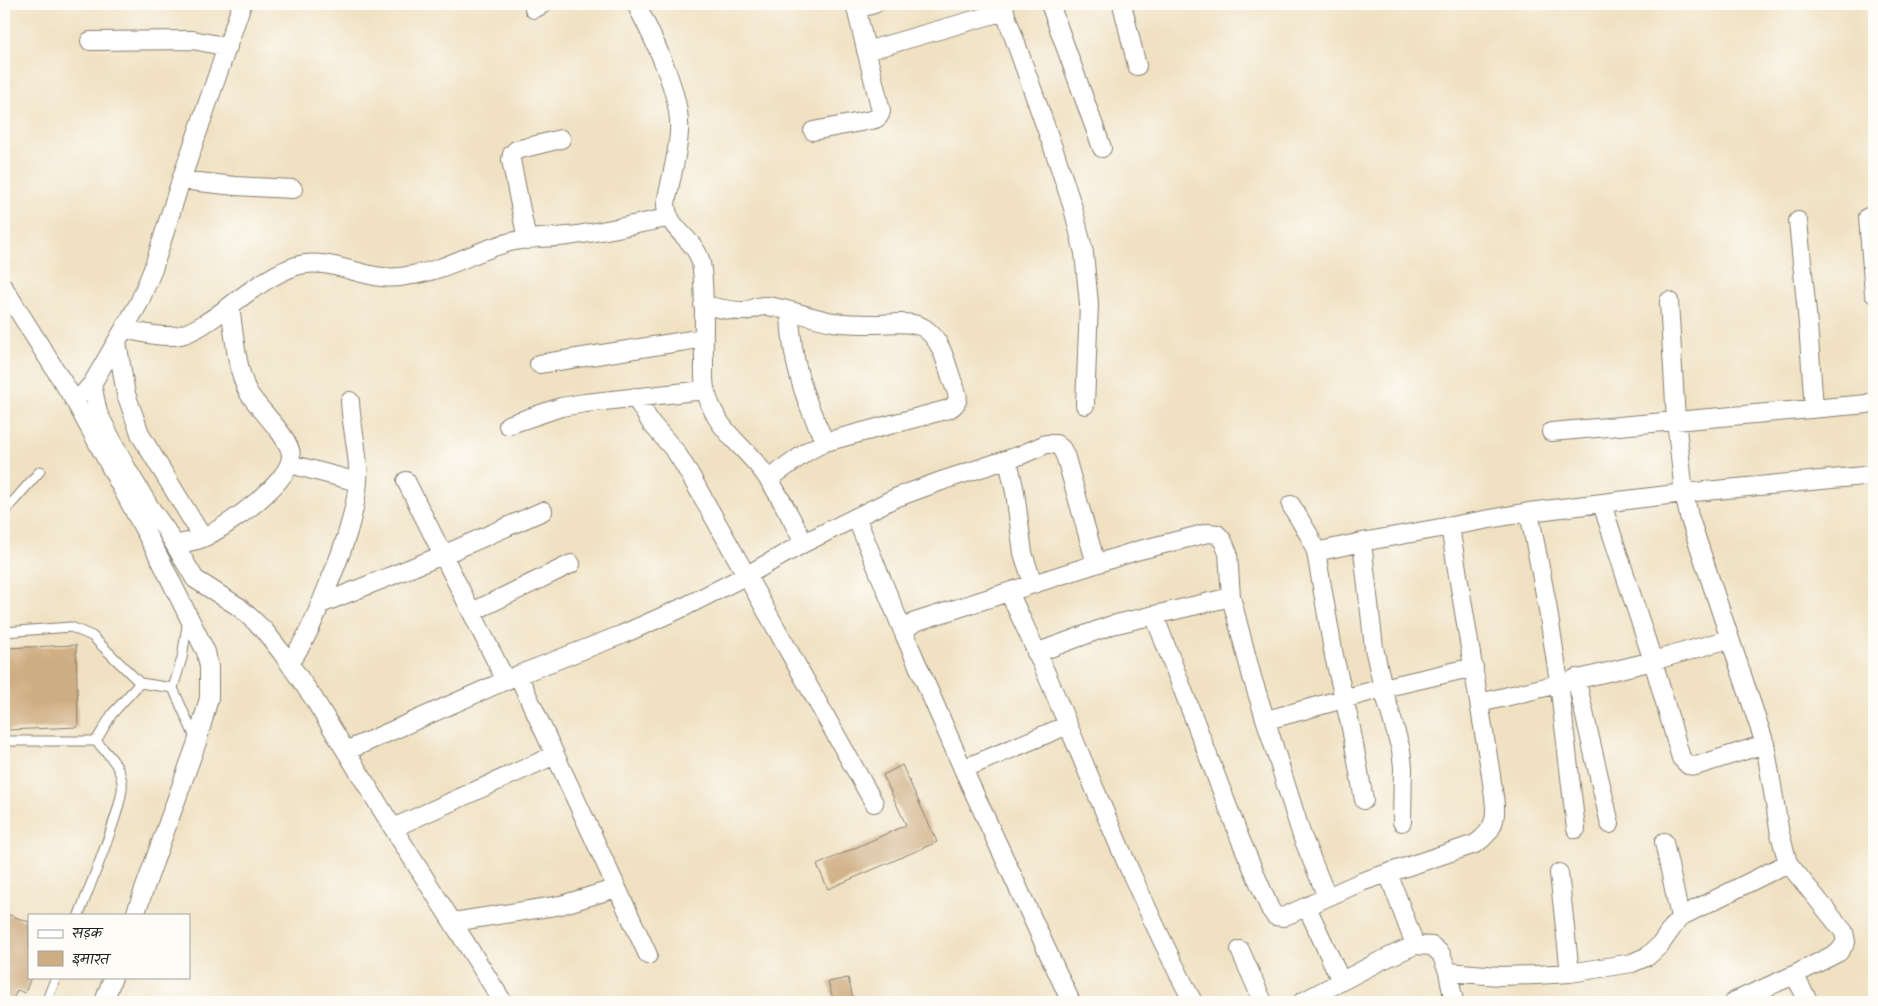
<svg xmlns="http://www.w3.org/2000/svg" width="1878" height="1006" viewBox="0 0 1878 1006" font-family="Kalam,'Playpen Sans Deva',sans-serif">
  <rect width="100%" height="100%" fill="#fdfcf7"/>
  <filter id="ink" filterUnits="userSpaceOnUse"><feTurbulence type="fractalNoise" baseFrequency=".02" numOctaves="2"/><feDisplacementMap in="SourceGraphic" scale="10" xChannelSelector="R" yChannelSelector="G"/><feConvolveMatrix kernelMatrix="1 2 1 2 8 2 1 2 1" color-interpolation-filters="sRGB"/></filter>
  <filter id="wash" filterUnits="userSpaceOnUse"><feTurbulence type="fractalNoise" baseFrequency=".0096" numOctaves="4" result="noise"/><feDisplacementMap in="SourceGraphic" scale="20" xChannelSelector="R" yChannelSelector="G"/><feGaussianBlur stdDeviation="1.12" result="paint"/><feColorMatrix in="noise" values="0 0 0 0 0 0 0 0 0 0 0 0 0 0 0 0 0 1.4 0 .05"/><feComposite in="paint" operator="in"/></filter>
  <g filter="url(#wash)">
    <rect width="100%" height="100%" fill="#f0e1c2"/>
    <g id="blocks">
      <path fill="#cfad82" d="M76,645L78,727L7,730L5,648Z
        M902,765L937,842L828,889L817,865L906,825L883,775Z
        M4,913L29,922V977H31L25,993L17,990L12,1002H4Z
        M848,978L854,1002H834L828,982Z"/>
    </g>
  </g>
  <g filter="url(#ink)">
    <use href="#blocks" fill-opacity="0" stroke="#867e6f" stroke-width="1"/>
    <g fill="none" stroke-linecap="round" stroke-linejoin="round">
      <defs>
        <path id="service" d="M4,512L40,471
          M4,632L71,627L92,636L140,683
          M173,688L196,740
          M4,741H96L112,714L140,683L173,688L182,658L188,619
          M79,915C87,892 126,801 122,782C119,763 108,755 96,741
          M46,1002L56,977"/>
        <path id="minor" d="M636,4C653,37 682,95 679,132C678,150 674,167 670,184C669,191 666,199 666,206C669,231 696,239 701,263C706,292 703,331 704,361C704,371 703,383 706,392C718,435 747,446 769,480C782,499 793,522 804,543
          M1002,4L1056,156L1073,208L1084,253L1089,304L1085,405
          M1050,4L1102,148
          M1122,4L1137,66
          M534,9L543,4
          M856,9L874,4
          M90,41L193,40L228,47
          M866,51L1005,11
          M813,131L871,120C877,119 880,117 881,111L855,4
          M181,180L235,186L293,189
          M1868,217L1874,294
          M1798,221L1808,324L1814,409
          M527,240L511,160L512,154L516,150L561,139
          M4,288L76,403L160,559L206,652L209,667V698L197,742L135,915
          M703,305C716,307 732,312 745,311C753,310 758,305 767,306C789,309 811,318 833,322C847,324 861,324 875,324C889,324 912,320 924,328C941,339 946,362 952,380C957,393 963,401 949,409L825,442L808,451L769,479
          M790,312C791,361 804,399 825,442
          M124,329C140,332 156,337 173,336C196,336 233,302 253,289C266,280 281,271 296,266C324,257 354,274 382,277C391,278 403,277 412,275C448,270 479,248 515,241C533,237 551,238 568,236C602,232 635,224 668,218
          M117,342L126,394L141,436L203,538
          M539,364L704,338
          M92,384L98,413L128,471L149,506L166,530L195,579L239,607L264,630L282,653L314,699L393,828L503,1002
          M84,393L92,384L139,303L153,269L181,180L242,4
          M635,397L651,423L676,452L689,473L874,803
          M508,425L561,407L585,403L705,390
          M1551,432L1867,404L1874,401
          M1008,460L1015,492L1023,553L1033,584
          M290,464L358,482
          M406,481L506,681
          M1602,504L1653,661L1681,758L1688,765L1696,766L1765,744
          M1291,505L1309,535L1316,552L1334,656L1351,728L1364,800
          M1529,512L1547,604L1559,682L1576,829
          M856,517L905,636
          M1362,542L1374,648L1383,688L1401,750L1403,767L1402,822
          M175,545C184,542 196,542 205,537C227,526 292,482 291,455C290,437 258,409 248,392C236,369 234,332 230,306
          M1316,552L1362,542L1529,512L1684,493L1676,420L1669,301
          M1009,592C1024,625 1040,658 1054,692C1098,796 1140,901 1193,1002
          M321,604L443,555L543,511
          M472,612L571,564
          M1154,615L1241,841L1270,909L1275,916L1283,917L1361,882L1475,844C1504,825 1494,804 1491,775L1450,527
          M1036,653L1112,625L1231,597
          M289,663C307,640 316,615 327,588C341,554 355,518 358,481C360,454 351,428 350,401
          M518,675L648,955
          M1576,678L1610,824
          M1480,703L1653,661L1729,639
          M1267,720L1383,688L1474,667
          M346,751L518,675L621,635L682,608L747,575L804,543L895,498L944,480L1021,455L1046,444H1056L1062,449L1066,458L1096,564
          M963,769L1068,725
          M393,828L555,755
          M1664,842L1680,917
          M1388,873L1415,945
          M1559,873L1570,973
          M1307,907L1341,981
          M453,922L561,905L617,888
          M1240,950L1263,1002
          M1448,972L1499,976L1536,975L1570,973L1632,963L1648,956L1660,945L1680,917L1788,863
          M104,1002L113,977
          M1071,1002L963,769L905,636L907,628L915,622L1136,551L1208,533L1217,534L1223,541L1228,553L1231,597L1252,677L1302,836L1327,897
          M1302,1002L1380,961L1415,945L1432,946L1441,954L1448,972L1454,1002
          M1733,1002L1794,975
          M1809,1002L1794,975L1839,952L1846,942L1844,932L1788,863L1780,834L1765,744L1689,516L1684,493L1874,475"/>
      </defs>
      <use href="#service" stroke="#867e6f" stroke-width="11"/>
      <use href="#minor" stroke="#867e6f" stroke-width="20"/>
      <use href="#service" stroke="#fff" stroke-width="9"/>
      <use href="#minor" stroke="#fff" stroke-width="18"/>
    </g>
  </g>
  <rect width="1878" height="1006" fill="none" stroke="#fdfcf7" stroke-width="20"/>
  <rect x="28" y="914" width="162" height="65" fill="#fdfcf7" stroke="#a3a29f"/>
  <rect x="38" y="930" width="25" height="8" fill="#ffffff" stroke="#a3a29f"/>
  <text x="72" y="938" font-size="15" fill="#1c1c1c">सड़क</text>
  <rect x="38" y="951" width="25" height="15" fill="#cfad82" stroke="#a3a29f"/>
  <text x="72" y="964" font-size="15" fill="#1c1c1c">इमारत</text>
</svg>
